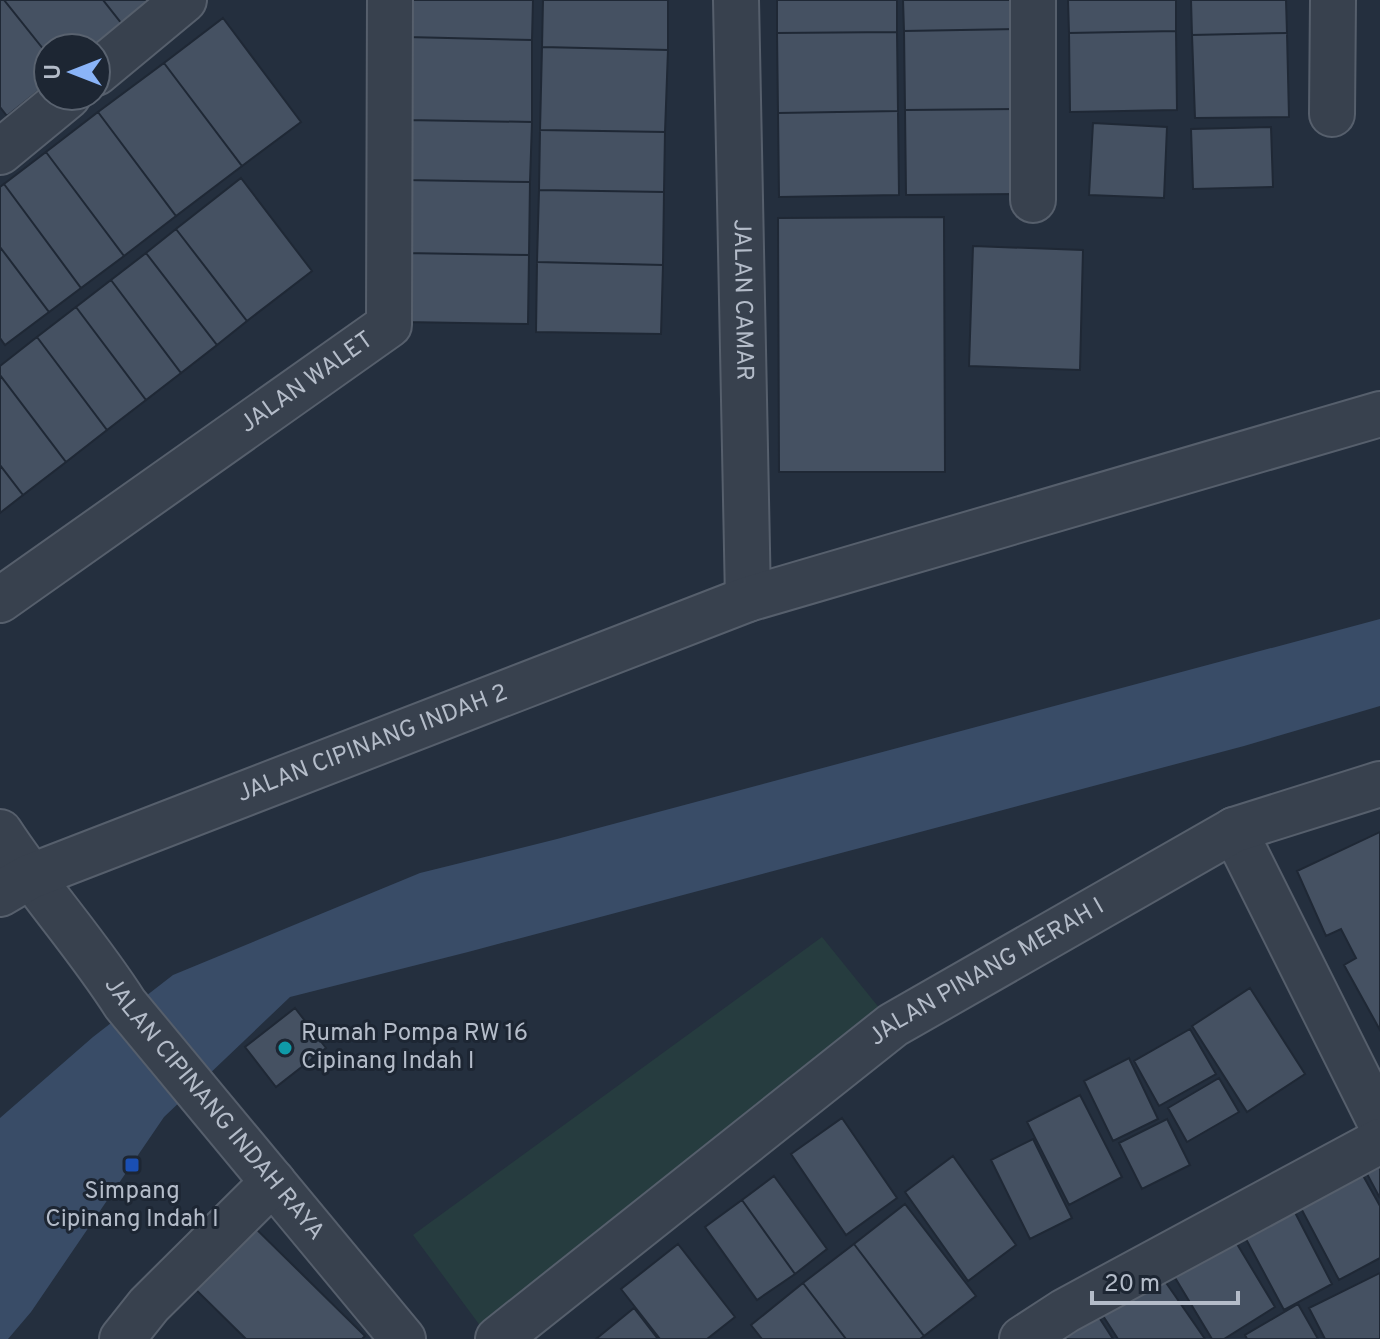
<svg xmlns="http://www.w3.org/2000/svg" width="1380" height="1339" viewBox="0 0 1380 1339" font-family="Overpass,sans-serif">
  <rect width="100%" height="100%" fill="#242f3e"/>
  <path fill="#263c3f" d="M822,937L893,1025L490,1339L413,1235Z"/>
  <path fill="#394c67" d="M1380,619V706L1244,746L468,952L290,997L164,1117L31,1312L8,1339H0V1118L93,1037L173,975L420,873L557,839Z"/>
  <path fill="#455162" stroke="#1f2835" stroke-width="2" d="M0,0H4L48,55V83L7,116L0,107Z
    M4,0H103L122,24L92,48H48V55Z
    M103,0H151L122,24Z
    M408,0H533L532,40L407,37Z
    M543,0H668V50L542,47Z
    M777,0H897V32L777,33Z
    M903,0H1023L1024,29L904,31Z
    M1068,0H1176V31L1069,33Z
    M1191,0H1286L1287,33L1192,35Z
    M223,18L301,122L242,166L164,63Z
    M1024,29L1025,109L905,110L904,31Z
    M1176,31L1177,110L1070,112L1069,33Z
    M897,32L898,111L778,113L777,33Z
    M1287,33L1289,117L1195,118L1192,35Z
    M407,37L532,40V122L406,120Z
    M542,47L668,50L665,132L540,130Z
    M164,63L242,166L176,216L98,112Z
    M1025,109L1026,194L906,195L905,110Z
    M898,111L899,195L779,197L778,113Z
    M98,112L176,216L124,256L46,152Z
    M406,120L532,122L530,182L405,180Z
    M1093,123L1167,127L1164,198L1089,195Z
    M1271,127L1273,187L1193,189L1191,129Z
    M540,130L665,132L664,192L539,190Z
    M46,152L124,256L81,288L4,184Z
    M241,178L312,271L247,321L176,229Z
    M405,180L530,182L529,255L404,253Z
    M4,184L81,288L49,312L0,247V187Z
    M539,190L664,192L663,265L537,262Z
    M944,217L945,472H779L778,218Z
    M176,229L247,321L217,345L146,253Z
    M973,246L1083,250L1080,370L969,366Z
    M0,247L49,312L5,345L0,338Z
    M146,253L217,345L181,373L111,280Z
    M404,253L529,255L528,324L403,322Z
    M537,262L663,265L661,334L536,332Z
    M111,280L181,373L146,400L76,307Z
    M76,307L146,400L107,430L37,337Z
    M37,337L107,430L66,462L0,375V366Z
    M0,375L66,462L23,495L0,465Z
    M0,465L23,495L0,513Z
    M1380,832V1030L1344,965L1356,958L1341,929L1326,936L1297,871Z
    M1250,988L1305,1074L1247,1112L1192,1026Z
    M295,1008L326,1048L276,1087L245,1047Z
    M1190,1029L1216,1074L1159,1106L1134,1061Z
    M1129,1058L1158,1119L1113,1141L1084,1081Z
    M1219,1078L1239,1112L1187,1142L1168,1108Z
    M1080,1095L1122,1177L1069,1205L1027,1122Z
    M842,1118L897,1198L846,1235L791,1154Z
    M1167,1119L1190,1165L1142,1189L1119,1143Z
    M1033,1139L1072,1218L1030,1239L991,1160Z
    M953,1156L1016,1245L968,1281L905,1192Z
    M1356,1163L1380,1206V1258L1339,1280L1295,1197Z
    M1380,1164V1198L1366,1172Z
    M774,1176L827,1249L795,1274L742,1200Z
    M1288,1199L1332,1284L1284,1310L1239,1226Z
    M742,1200L795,1274L757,1300L705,1227Z
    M905,1204L976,1296L924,1336L854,1244Z
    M244,1217L365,1336L362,1339H246L184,1278Z
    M1231,1234L1275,1307L1224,1339H1212L1171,1271Z
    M678,1244L735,1317L707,1339H660L621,1289Z
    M854,1244L924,1336L920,1339H846L803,1283Z
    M1380,1273V1339H1325L1309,1308Z
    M1160,1274L1205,1339H1118L1096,1305Z
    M803,1283L846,1339H762L751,1325Z
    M1298,1304L1318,1339H1247L1245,1335Z
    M634,1308L658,1339H596Z
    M1093,1308L1113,1339H1047Z"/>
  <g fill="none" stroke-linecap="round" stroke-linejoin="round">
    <defs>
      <g id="minor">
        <path id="s1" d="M736,0L748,599"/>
        <path d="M96,73L184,0"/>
        <path d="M1332,114L1333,0"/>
        <path d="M0,152L68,96"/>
        <path d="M1033,200V0"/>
        <path id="s2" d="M0,600L389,325L390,0"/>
        <path d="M1234,830L1380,1122"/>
        <path id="s3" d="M0,832C39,892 87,944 125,1004L403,1339"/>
        <path id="s4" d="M0,894L29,877L748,599L1380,414"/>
        <path d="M122,1339L149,1305L273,1182"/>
        <path id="s5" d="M498,1339L893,1025L1234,830L1380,784"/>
        <path d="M1022,1339L1065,1311L1380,1141"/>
      </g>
    </defs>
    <use href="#minor" stroke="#565f6c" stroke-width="48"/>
    <use href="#minor" stroke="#38414e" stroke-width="44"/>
  </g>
  <circle fill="#0f9aa8" stroke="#1d2633" stroke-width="3" cx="285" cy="1048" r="8"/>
  <rect fill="#1a4fb4" stroke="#1d2633" stroke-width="3" x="124" y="1157" width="16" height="16" rx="4"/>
  <g text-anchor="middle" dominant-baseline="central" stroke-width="6" stroke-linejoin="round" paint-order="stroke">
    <g font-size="24" fill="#b4bcc9" stroke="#1d2633">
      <text stroke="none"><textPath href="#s1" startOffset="300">JALAN CAMAR</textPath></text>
      <text stroke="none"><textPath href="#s2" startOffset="376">JALAN WALET</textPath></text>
      <text stroke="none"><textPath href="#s4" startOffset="402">JALAN CIPINANG INDAH 2</textPath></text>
      <text stroke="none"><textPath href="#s5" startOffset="612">JALAN PINANG MERAH I</textPath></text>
      <text stroke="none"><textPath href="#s3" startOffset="350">JALAN CIPINANG INDAH RAYA</textPath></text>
    </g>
    <g font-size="24" fill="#b4bcc9" stroke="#1d2633" text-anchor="start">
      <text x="301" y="1034">Rumah Pompa RW 16<tspan x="301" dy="28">Cipinang Indah I</tspan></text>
      <text x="132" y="1192" text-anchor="middle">Simpang<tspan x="132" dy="28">Cipinang Indah I</tspan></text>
    </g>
  </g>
  <g transform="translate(72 72) rotate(270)"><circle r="38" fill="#1d2633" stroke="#59626f" stroke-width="2"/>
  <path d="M0-6L14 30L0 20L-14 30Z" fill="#8ab4f8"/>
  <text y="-12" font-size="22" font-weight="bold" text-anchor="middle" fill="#b4bcc9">U</text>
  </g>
  <path d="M1092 1291v12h146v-12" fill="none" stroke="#b4bcc9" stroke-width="4"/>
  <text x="1104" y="1291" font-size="24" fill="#b4bcc9" stroke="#1d2633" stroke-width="6" paint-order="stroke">20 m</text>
</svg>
